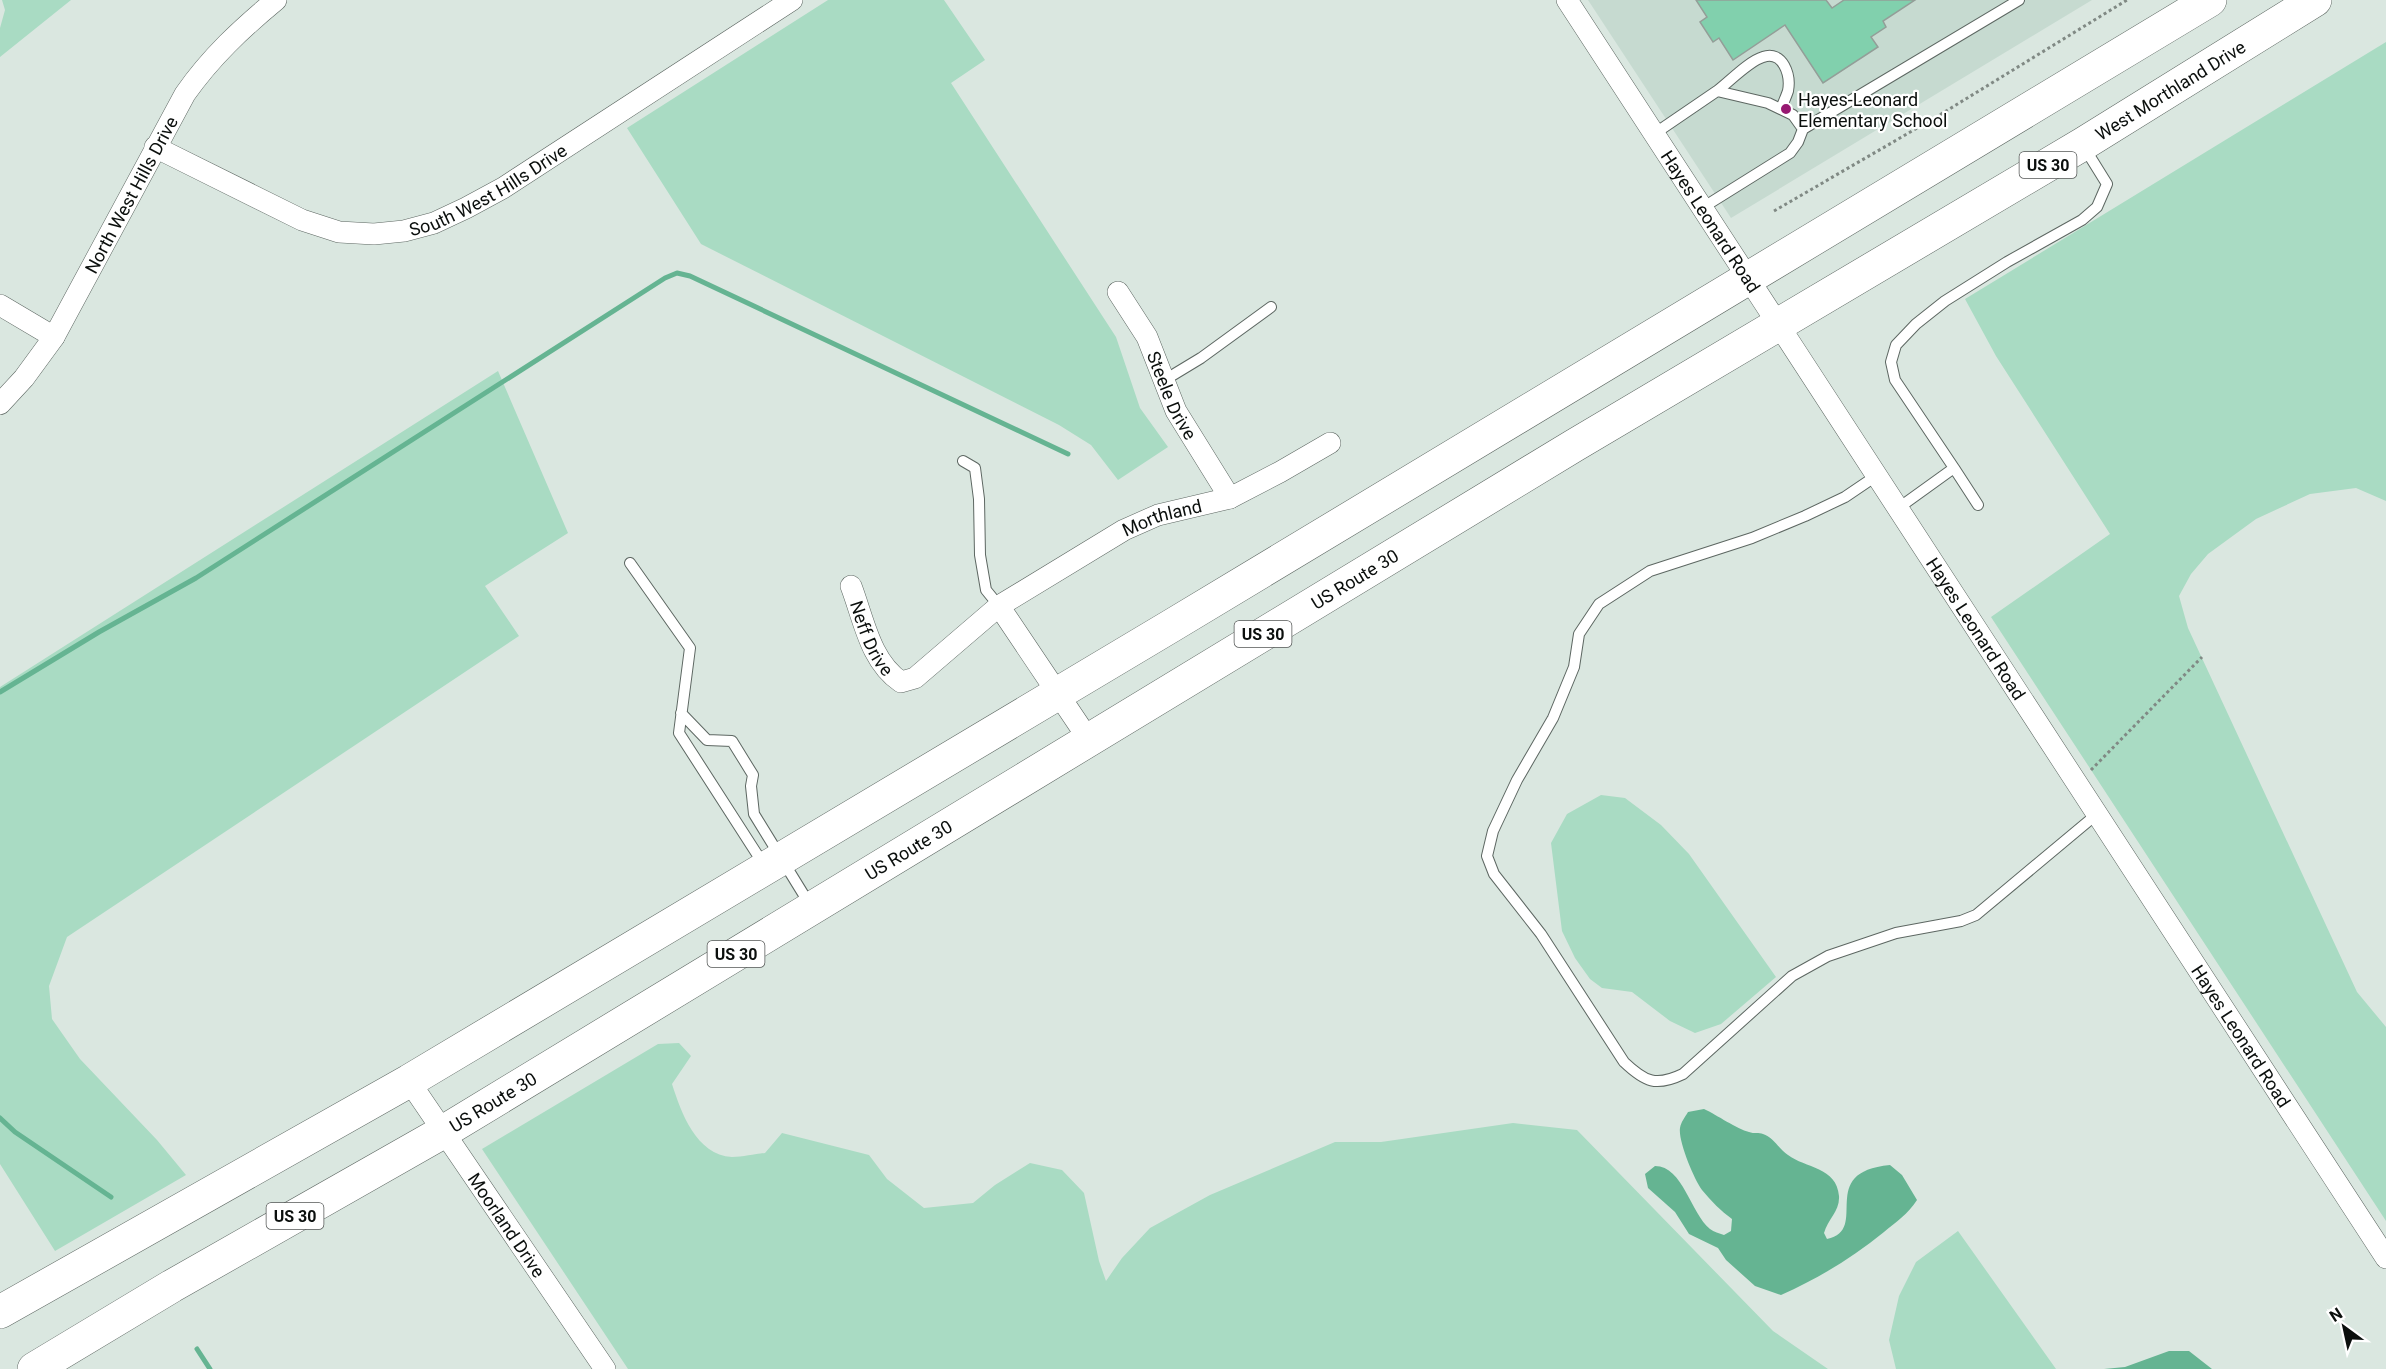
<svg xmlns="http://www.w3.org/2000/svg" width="2386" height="1369" viewBox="0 0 2386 1369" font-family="Roboto,sans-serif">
  <rect width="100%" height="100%" fill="#dae7e0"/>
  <path fill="#c6dad0" d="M1588,0H2092L1731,218Z"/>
  <path fill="#a9dbc3" d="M2,0H71L0,57V28L5,10Z
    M828,0H944L985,60L951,83L1116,337L1140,408L1168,447L1118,480L1091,445L1059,425L701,244L627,128Z
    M2386,42V501L2356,488L2310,494L2256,519L2208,554L2191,574L2179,596L2188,628L2357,992L2386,1027V1221L1991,617L2110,534L1996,356L1965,299Z
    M498,371L568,533L485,586L519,636L67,937L49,986L52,1019L80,1059L157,1140L186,1175L55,1251L0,1164V687Z
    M1601,795L1625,798L1661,825L1689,854L1776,977L1721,1024L1695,1033L1670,1021L1632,992L1602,988L1590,979L1575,958L1562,931L1551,843L1567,814Z
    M679,1043L691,1056L672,1084C681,1112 696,1155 732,1157C743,1157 755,1154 765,1153L782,1133L869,1155L887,1179L924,1208L973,1203L995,1185L1030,1163L1062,1170L1084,1193L1099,1261L1106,1281L1122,1258L1150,1228L1210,1195L1335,1142H1381L1513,1123L1577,1130L1773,1331L1828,1369H628L482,1149L658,1044Z
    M1958,1231L2056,1369H1896L1889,1340L1899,1296L1916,1262Z"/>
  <path fill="#65b492" d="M1704,1109C1717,1115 1737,1129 1749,1132C1754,1134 1759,1132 1763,1134C1773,1137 1779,1149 1788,1155C1805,1168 1837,1167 1839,1196C1840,1211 1828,1219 1824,1233L1827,1239C1871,1230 1815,1172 1890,1165L1902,1175L1917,1200C1908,1214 1896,1222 1884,1232C1852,1258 1819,1278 1781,1295L1755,1286L1726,1260L1718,1248L1689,1234L1675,1212L1648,1188L1645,1174L1655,1166C1683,1166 1691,1214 1710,1229C1714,1232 1719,1233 1724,1235L1731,1231L1732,1219C1721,1211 1711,1201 1702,1190C1694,1179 1678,1141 1680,1128C1681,1122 1685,1117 1688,1112Z
    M2169,1351H2189L2212,1369H2104L2125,1367Z"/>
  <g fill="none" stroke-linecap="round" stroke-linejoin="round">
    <path stroke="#65b492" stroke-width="5" d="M0,692L99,632L196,578L665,278L677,273L690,276L1068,454
      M0,1118L15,1132L111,1197
      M197,1349L210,1369"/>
  </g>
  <path fill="#81d0ad" stroke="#939e98" stroke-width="1.5" d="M1696,0H1826L1832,8L1844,0H1915L1883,21L1886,27L1871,37L1878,47L1823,83L1785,25L1733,60L1719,38L1713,42L1700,22L1707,17Z"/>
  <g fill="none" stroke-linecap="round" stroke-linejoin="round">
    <defs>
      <path id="service" d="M1717,91C1729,82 1749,61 1763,57C1783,50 1791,75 1788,91C1786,97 1783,103 1781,109
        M1803,129L2019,0
        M1654,134L1717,91L1768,103L1793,115L1803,129L1798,142L1790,153L1702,208
        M1163,381L1201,358L1271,307
        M963,461L975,468L979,499L980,555L986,590L999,606
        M1954,468L1978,505
        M1876,476L1845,497L1805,516L1752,538L1650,571L1599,604L1579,634L1574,667L1553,718L1517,780L1493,831L1487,856L1494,874L1541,934L1624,1062C1645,1082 1656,1087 1683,1074L1792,976L1828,956L1896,933L1961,921L1976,915L2097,814
        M1897,509L1954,468L1895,380L1891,362L1896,345L1916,324L1945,301L2007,262L2082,220L2097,207L2107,184L2084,147
        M630,563L690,648L679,733L764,865
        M681,713L707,740L732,741L753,775L751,786L754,814L810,905"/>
      <g id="minor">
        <path id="s1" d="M1567,0L2386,1258"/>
        <path id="s2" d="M155,147L302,220L339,232L374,234L404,231L434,223L466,208L503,188L792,0"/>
        <path id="s3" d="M1118,292L1147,337L1176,411L1230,498"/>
        <path d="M0,305L54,337"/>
        <path id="s4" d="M0,404L24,378L54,337L185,94C211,57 241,29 276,0"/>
        <path id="s5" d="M851,586C864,620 870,661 901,682L915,678L999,606L1124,530L1158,515L1230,498L1280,472L1330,443"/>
        <path d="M999,606L1089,740"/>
        <path id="s6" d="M409,1081L605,1369"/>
      </g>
      <g id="trunk">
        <path d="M0,1312L409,1081L1171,626L2210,0"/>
        <path id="s7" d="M34,1369L172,1286L443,1132L1575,445L2083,144L2315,0"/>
      </g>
    </defs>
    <use href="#service" stroke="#5d6762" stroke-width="12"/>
    <use href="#minor" stroke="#5d6762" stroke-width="22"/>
    <use href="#trunk" stroke="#5d6762" stroke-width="34"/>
    <path stroke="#808984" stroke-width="3" stroke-dasharray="3 3" stroke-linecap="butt" d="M1774,211L1938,116L2127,0
      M2091,770L2202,657"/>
    <use href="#service" stroke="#fff" stroke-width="10"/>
    <use href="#minor" stroke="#fff" stroke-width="21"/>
    <use href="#trunk" stroke="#fff" stroke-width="33"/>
  </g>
  <circle fill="#971871" stroke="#fff" stroke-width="2" cx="1786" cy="109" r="6"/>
  <g text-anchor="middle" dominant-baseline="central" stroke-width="4.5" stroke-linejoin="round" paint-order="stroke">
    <g fill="#fff" stroke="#545756" stroke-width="1.5">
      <rect x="2019.5" y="152" width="57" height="26" rx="4.5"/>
      <rect x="1234.5" y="621" width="57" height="26" rx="4.5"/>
      <rect x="707.5" y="941" width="57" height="26" rx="4.5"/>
      <rect x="266.5" y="1203" width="57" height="26" rx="4.5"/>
    </g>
    <g font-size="16" font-weight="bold" fill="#0b0f0d">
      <text x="2048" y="165">US 30</text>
      <text x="1263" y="634">US 30</text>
      <text x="736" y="954">US 30</text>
      <text x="295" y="1216">US 30</text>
    </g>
    <g font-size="18" fill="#0b0f0d" stroke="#fff">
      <text stroke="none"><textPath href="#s7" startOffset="2490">West Morthland Drive</textPath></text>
      <text stroke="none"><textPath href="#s2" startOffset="362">South West Hills Drive</textPath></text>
      <text stroke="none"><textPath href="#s4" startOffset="248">North West Hills Drive</textPath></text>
      <text stroke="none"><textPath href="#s1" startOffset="264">Hayes Leonard Road</textPath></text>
      <text stroke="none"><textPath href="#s3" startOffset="117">Steele Drive</textPath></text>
      <text stroke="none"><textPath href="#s5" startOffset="422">Morthland</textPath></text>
      <text stroke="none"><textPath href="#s7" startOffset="1539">US Route 30</textPath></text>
      <text stroke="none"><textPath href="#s1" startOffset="750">Hayes Leonard Road</textPath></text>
      <text stroke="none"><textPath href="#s5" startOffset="56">Neff Drive</textPath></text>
      <text stroke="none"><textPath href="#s7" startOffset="1017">US Route 30</textPath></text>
      <text stroke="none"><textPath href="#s1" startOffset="1236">Hayes Leonard Road</textPath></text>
      <text stroke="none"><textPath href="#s7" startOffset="531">US Route 30</textPath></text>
      <text stroke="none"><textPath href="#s6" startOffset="174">Moorland Drive</textPath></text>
    </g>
    <g font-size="18" fill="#0b0f0d" stroke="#fff" text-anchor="start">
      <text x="1798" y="99">Hayes-Leonard<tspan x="1798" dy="21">Elementary School</tspan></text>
    </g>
  </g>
  <g transform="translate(2344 1327) rotate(327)" stroke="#ffffff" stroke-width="4.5" paint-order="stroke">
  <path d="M0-4.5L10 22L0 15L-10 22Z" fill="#0b0f0d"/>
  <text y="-9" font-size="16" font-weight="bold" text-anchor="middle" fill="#0b0f0d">N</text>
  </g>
</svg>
